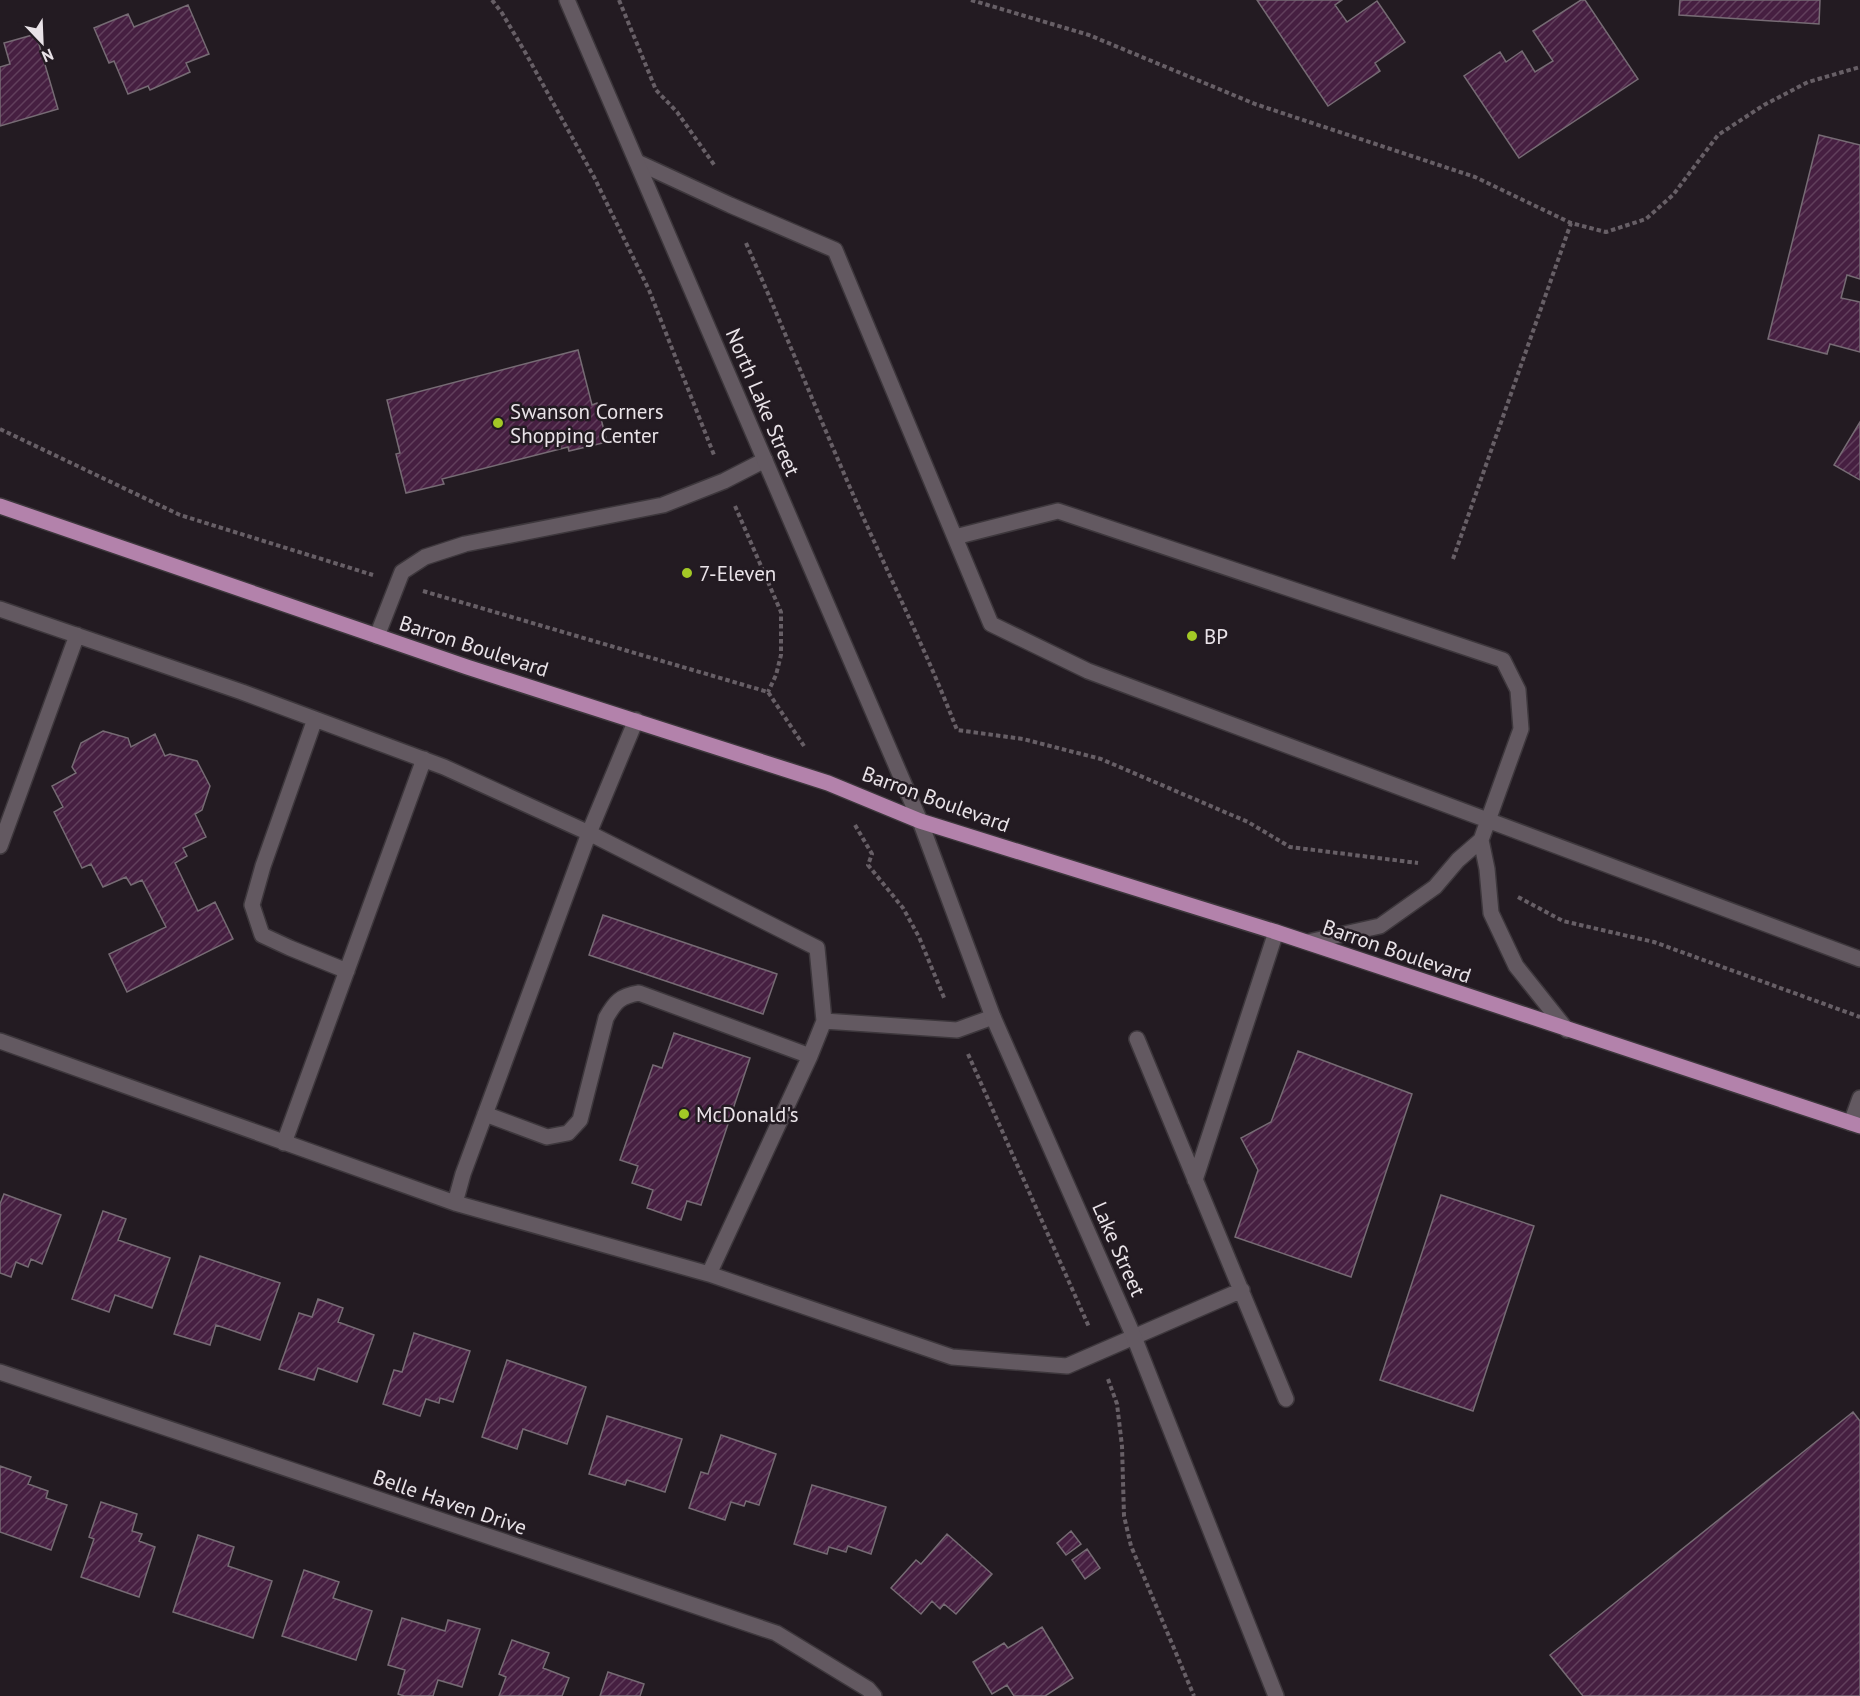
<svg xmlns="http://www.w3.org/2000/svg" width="1860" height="1696" viewBox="0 0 1860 1696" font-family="'PT Sans',sans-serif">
  <defs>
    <pattern id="building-hatch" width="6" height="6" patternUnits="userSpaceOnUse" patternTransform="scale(1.5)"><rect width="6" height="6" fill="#461f41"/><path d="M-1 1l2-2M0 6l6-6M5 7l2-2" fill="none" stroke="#613f5c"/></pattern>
  </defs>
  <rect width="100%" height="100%" fill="#231b22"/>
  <path fill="url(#building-hatch)" stroke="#766b74" stroke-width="1.5" d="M1257,0H1342L1335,5L1347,22L1377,1L1405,42L1375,63L1380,71L1328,106Z
    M1581,0H1585L1638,79L1519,158L1464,76L1500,52L1506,62L1522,51L1535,72L1553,61L1533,31Z
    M1680,0H1820L1819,24L1679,15Z
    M188,5L209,54L186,63L190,72L150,90L148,86L128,94L114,61L109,63L94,28L128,14L134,27Z
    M36,34L58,109L0,126V67L10,64L4,43Z
    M1819,135L1860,145V279L1847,275L1841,298L1860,302V352L1830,344L1827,354L1768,339Z
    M578,350L592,405L597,403L607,442L569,451L568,447L442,479L444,484L406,493L396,454L400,453L387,400Z
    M1860,422V480L1834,465Z
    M103,731L128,738L131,747L155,734L165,756L170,754L197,761L210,786L202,810L195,814L206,837L183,848L187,856L175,863L198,911L215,902L233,939L127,992L109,954L166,927L142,880L131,885L126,877L103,887L91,864L82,868L54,812L63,807L52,786L76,773L72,767L81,743Z
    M603,915L777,974L763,1014L589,955Z
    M674,1033L750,1058L701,1205L687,1201L681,1220L647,1208L653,1190L632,1183L638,1166L620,1160L653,1065L662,1068Z
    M1298,1051L1412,1094L1351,1277L1235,1237L1258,1170L1241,1138L1271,1122Z
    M4,1194L61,1215L42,1264L31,1259L28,1267L16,1262L11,1277L0,1273V1204Z
    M1441,1195L1534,1226L1473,1411L1380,1380Z
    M103,1211L126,1219L118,1240L170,1258L152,1308L115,1295L109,1312L72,1299Z
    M200,1256L280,1283L260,1340L216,1325L210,1345L174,1334Z
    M318,1299L343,1308L338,1322L374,1335L357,1382L318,1368L314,1380L279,1369L299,1313L312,1317Z
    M414,1333L470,1351L453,1402L440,1398L439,1403L426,1399L420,1416L383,1404L394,1370L402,1372Z
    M507,1360L586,1387L567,1444L523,1429L517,1449L482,1437Z
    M1853,1412L1860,1421V1696H1583L1550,1655Z
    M607,1416L682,1439L665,1492L627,1480L625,1485L589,1474Z
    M721,1435L776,1454L759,1505L746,1501L744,1506L731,1502L725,1520L689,1508L701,1472L708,1474Z
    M0,1466L31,1477L28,1484L48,1491L46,1498L67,1505L51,1550L0,1532Z
    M812,1485L886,1507L871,1554L848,1546L846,1552L829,1547L827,1554L794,1544Z
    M101,1502L137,1514L132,1531L142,1534L139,1541L155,1547L139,1597L81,1577L94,1539L89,1537Z
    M1071,1531L1081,1544L1066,1555L1057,1543Z
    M947,1534L992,1574L956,1614L944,1604L940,1609L932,1601L921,1614L891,1588L916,1560L921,1564Z
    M198,1535L234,1547L228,1566L272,1581L253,1638L173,1612Z
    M1087,1549L1100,1568L1085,1579L1072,1560Z
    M304,1570L339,1582L333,1598L372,1611L356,1660L282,1636Z
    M402,1618L445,1631L448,1620L480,1629L462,1687L438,1680L433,1696H404L398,1694L405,1670L388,1665Z
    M1042,1627L1073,1678L1045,1696H1014L1007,1685L992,1694L973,1662L1004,1643L1008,1648Z
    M512,1640L549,1653L543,1668L569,1678L562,1696H499L506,1677L499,1674Z
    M608,1672L644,1684L640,1696H600Z"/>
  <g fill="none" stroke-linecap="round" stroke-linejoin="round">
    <defs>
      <path id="service" d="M637,162L730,205L835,250L991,624L1088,671L1860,959
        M955,537L1058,511L1503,660L1518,690L1521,729L1481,840L1458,860L1435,887L1380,926L1308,942
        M0,609L242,692L444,767L589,833L817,948L824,1021
        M377,636L402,572L425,557L465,544L663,505L724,481L765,460
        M315,719L263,866L252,905L262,935L290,948L347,971
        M1481,840L1487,869L1491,913L1516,966L1567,1030
        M0,846L77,635
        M1137,1039L1286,1399
        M0,1041L455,1203L709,1274L810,1056L824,1021L957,1030L993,1017
        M485,1114L547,1137L568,1133L580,1120L606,1018C615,1002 620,996 639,993L810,1056
        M1851,1123L1860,1098
        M284,1143L424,759
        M1195,1180L1276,932
        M455,1203L463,1174L589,833L636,720
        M709,1274L952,1357L1067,1366L1242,1290"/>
      <path id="minor" d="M920,821L993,1017L1134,1337L1276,1696
        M0,1372L776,1633L868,1689L874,1696"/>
      <path id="tertiary" d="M567,0L920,821"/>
      <path id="primary" d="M0,506L467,667L828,783L920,821L1276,932L1860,1126"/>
    </defs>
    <use href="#service" stroke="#3d373c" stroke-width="18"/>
    <use href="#minor" stroke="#3d373c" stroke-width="18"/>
    <use href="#tertiary" stroke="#3d373c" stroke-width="18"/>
    <use href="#primary" stroke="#3d373c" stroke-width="18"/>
    <path stroke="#675f66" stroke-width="4" stroke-dasharray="4.5 3" stroke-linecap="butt" d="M492,0L502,13L525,52L594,177L649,290L714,455
      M619,0L656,90L677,112L715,166
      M971,0L1089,35L1255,104L1475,177L1571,223L1606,232L1646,219L1673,195L1718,135L1764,105L1808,82L1860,67
      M746,243C785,331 820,420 859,508C892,582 928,655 957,730L1023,739L1101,759L1248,822L1290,847L1418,863
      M0,429L180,515L373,575
      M735,506L781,612V655L776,675L768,692
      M1453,559L1571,223
      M423,591L768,692L804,746
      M855,825L872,854L868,865L903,908L919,937L945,1000
      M1518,897L1563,921L1654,942L1860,1017
      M968,1054L1089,1327
      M1108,1379L1117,1404L1122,1446L1124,1516L1131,1546L1194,1696"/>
    <use href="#service" stroke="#635961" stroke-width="15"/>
    <use href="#minor" stroke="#635961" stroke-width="15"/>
    <use href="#tertiary" stroke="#635961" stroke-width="15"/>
    <use href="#primary" stroke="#b382ab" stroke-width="15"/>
  </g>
  <g fill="#a3c926" stroke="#231b22" stroke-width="2">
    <circle cx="498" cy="423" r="6"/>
    <circle cx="687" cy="573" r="6"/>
    <circle cx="1192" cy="636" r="6"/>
    <circle cx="684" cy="1114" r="6"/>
  </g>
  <g text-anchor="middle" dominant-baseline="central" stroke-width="5" stroke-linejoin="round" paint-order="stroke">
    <g font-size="21" fill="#e9e3e8" stroke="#231b22">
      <text transform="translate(763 402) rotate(67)">North Lake Street</text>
      <text transform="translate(474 646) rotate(18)">Barron Boulevard</text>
      <text transform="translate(936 799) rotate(20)">Barron Boulevard</text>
      <text transform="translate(1397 951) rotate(19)">Barron Boulevard</text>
      <text transform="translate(1119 1249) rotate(66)">Lake Street</text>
      <text transform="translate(450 1502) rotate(19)">Belle Haven Drive</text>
    </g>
    <g font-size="21" fill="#e9e3e8" stroke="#231b22" text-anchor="start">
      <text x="510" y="411">Swanson Corners<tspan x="510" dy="24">Shopping Center</tspan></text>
      <text x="699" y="573">7-Eleven</text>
      <text x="1204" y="636">BP</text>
      <text x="696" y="1114">McDonald's</text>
    </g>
  </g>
  <g transform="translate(42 42) rotate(157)" stroke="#231b22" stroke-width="4.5" paint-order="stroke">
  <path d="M0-4.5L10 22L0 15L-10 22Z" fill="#e9e3e8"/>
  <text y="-9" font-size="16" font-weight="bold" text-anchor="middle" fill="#e9e3e8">N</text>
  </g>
</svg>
